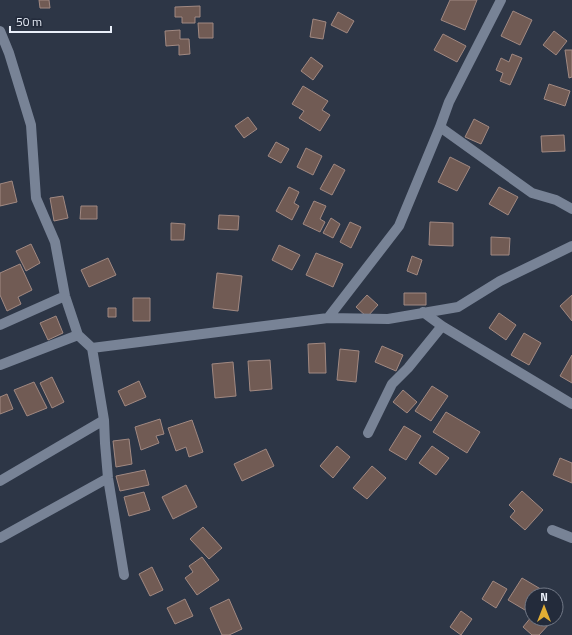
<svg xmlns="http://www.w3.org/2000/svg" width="572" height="635" viewBox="0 0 572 635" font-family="'Titillium Web',sans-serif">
  <rect width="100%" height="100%" fill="#2d3646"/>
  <path fill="#715b54" stroke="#a18982" d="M39,0H49L50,8H40Z
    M450,0H477L465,30L441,20Z
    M200,6V17H195V23H182V17H175V7Z
    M513,11L532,20L520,45L501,36Z
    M338,12L354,21L347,33L331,25Z
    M313,19L326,22L323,39L310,37Z
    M198,23H213V38H199Z
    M180,30V39H189L190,54L179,55V45L166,46L165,31Z
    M554,31L567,41L556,55L543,45Z
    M443,34L466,46L457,62L434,50Z
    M565,50H572V77L569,78Z
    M512,54L522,58L510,85L500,81L503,73L496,70L501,58L509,62Z
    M311,57L323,66L313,80L301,71Z
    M549,84L570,91L565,106L544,99Z
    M303,86L328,101L322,110L330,115L320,131L299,118L304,111L292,104Z
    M248,117L257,129L244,138L235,126Z
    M474,119L489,127L481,144L465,137Z
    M564,135L565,151L542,152L541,136Z
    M276,142L289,149L281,163L268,156Z
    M306,148L322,156L313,175L297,167Z
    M450,157L470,167L457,191L438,182Z
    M334,164L345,170L332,195L320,189Z
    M12,181L17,202L0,206V184Z
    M289,187L299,192L294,203L299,206L292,220L276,211Z
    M499,187L518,197L508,215L489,204Z
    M63,196L68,218L54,221L50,198Z
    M314,201L326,206L320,219L325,222L320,232L303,224Z
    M81,206H97V219H80Z
    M219,215L239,216L238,230L218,229Z
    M331,218L340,224L333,238L323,233Z
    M350,222L361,227L351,248L340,242Z
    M430,222L453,223V246L429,245Z
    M171,223L185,224L184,240H171Z
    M491,237L510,238L509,255H491Z
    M31,244L40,263L26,271L16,251Z
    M279,245L300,255L292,270L272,260Z
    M316,253L343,264L333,287L306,275Z
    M412,256L422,260L417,275L407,271Z
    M108,258L116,275L89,287L81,270Z
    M20,264L32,290L18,297L21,304L7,311L0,295V273Z
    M217,273L242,276L238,311L213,308Z
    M404,293H426V305H404Z
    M367,295L378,305L367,317L356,307Z
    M572,295V321L560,306Z
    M133,298H150V321H133Z
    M108,308H116V317H108Z
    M499,313L516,325L506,340L489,328Z
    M56,316L63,333L48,340L40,323Z
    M524,333L541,343L529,365L511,355Z
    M325,343L326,373H309L308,344Z
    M382,346L403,355L396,371L375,362Z
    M340,349L359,351L356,382L337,380Z
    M572,355V383L560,376Z
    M270,360L272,389L250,391L248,361Z
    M233,362L236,396L215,398L212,364Z
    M52,377L64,402L52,408L40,383Z
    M139,381L146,397L125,406L118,391Z
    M34,382L47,408L27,416L14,390Z
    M432,386L448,396L431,421L415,411Z
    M403,390L417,402L407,413L393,402Z
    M7,394L13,409L0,414V397Z
    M446,412L480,432L467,453L433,432Z
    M160,419L164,434L156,436L159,443L141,450L135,427Z
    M192,420L203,452L189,457L186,447L176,451L168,428Z
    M404,426L421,436L406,460L389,450Z
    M129,439L132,464L116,467L113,441Z
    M337,446L350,457L333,478L320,466Z
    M432,446L449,458L436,475L419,463Z
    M266,449L274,466L242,481L234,464Z
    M560,458L572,463V483L553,475Z
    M372,466L386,478L367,499L353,488Z
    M145,470L149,485L120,491L116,476Z
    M186,485L197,507L173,519L162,497Z
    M522,491L543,510L525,530L510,517L515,511L509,505Z
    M144,492L150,510L129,516L124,497Z
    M203,527L222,548L209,559L190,539Z
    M202,557L219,580L197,595L185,578L193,572L189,566Z
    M152,567L163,590L150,596L139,574Z
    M522,578L544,591L542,595H532V610L530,613L508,600Z
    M493,581L507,589L496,608L482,599Z
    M185,599L193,616L175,624L167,608Z
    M229,599L242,629L229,635H222L210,608Z
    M461,611L472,619L461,635L450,627Z
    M532,616V619H549L552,621L539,635H532L523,627Z"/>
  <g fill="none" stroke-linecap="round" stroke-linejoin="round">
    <path stroke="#788396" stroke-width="10" d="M0,31L9,53L31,125L36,198L55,242L65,296L78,335L92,348L104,420L0,481
      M440,127L532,193L556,200L572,209
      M423,312L442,326L572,404
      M328,318L388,319L458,307L500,281L572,246
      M0,325L65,296
      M92,348L328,318L399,226L440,127L449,102L501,0
      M0,365L78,335
      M104,420L105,443L108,478L124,575
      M368,433L392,384L408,368L442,326
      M552,530L572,538
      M0,538L108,478"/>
  </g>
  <g transform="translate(544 607)"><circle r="19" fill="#232b3b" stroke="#727987"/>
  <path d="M0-3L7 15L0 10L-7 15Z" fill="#e2ae34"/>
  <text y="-6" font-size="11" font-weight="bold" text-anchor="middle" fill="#e9eff9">N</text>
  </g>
  <path d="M10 26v6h101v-6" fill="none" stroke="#e9eff9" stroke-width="2"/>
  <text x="16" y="26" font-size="12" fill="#e9eff9" stroke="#232b3b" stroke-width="3" paint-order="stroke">50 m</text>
</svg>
